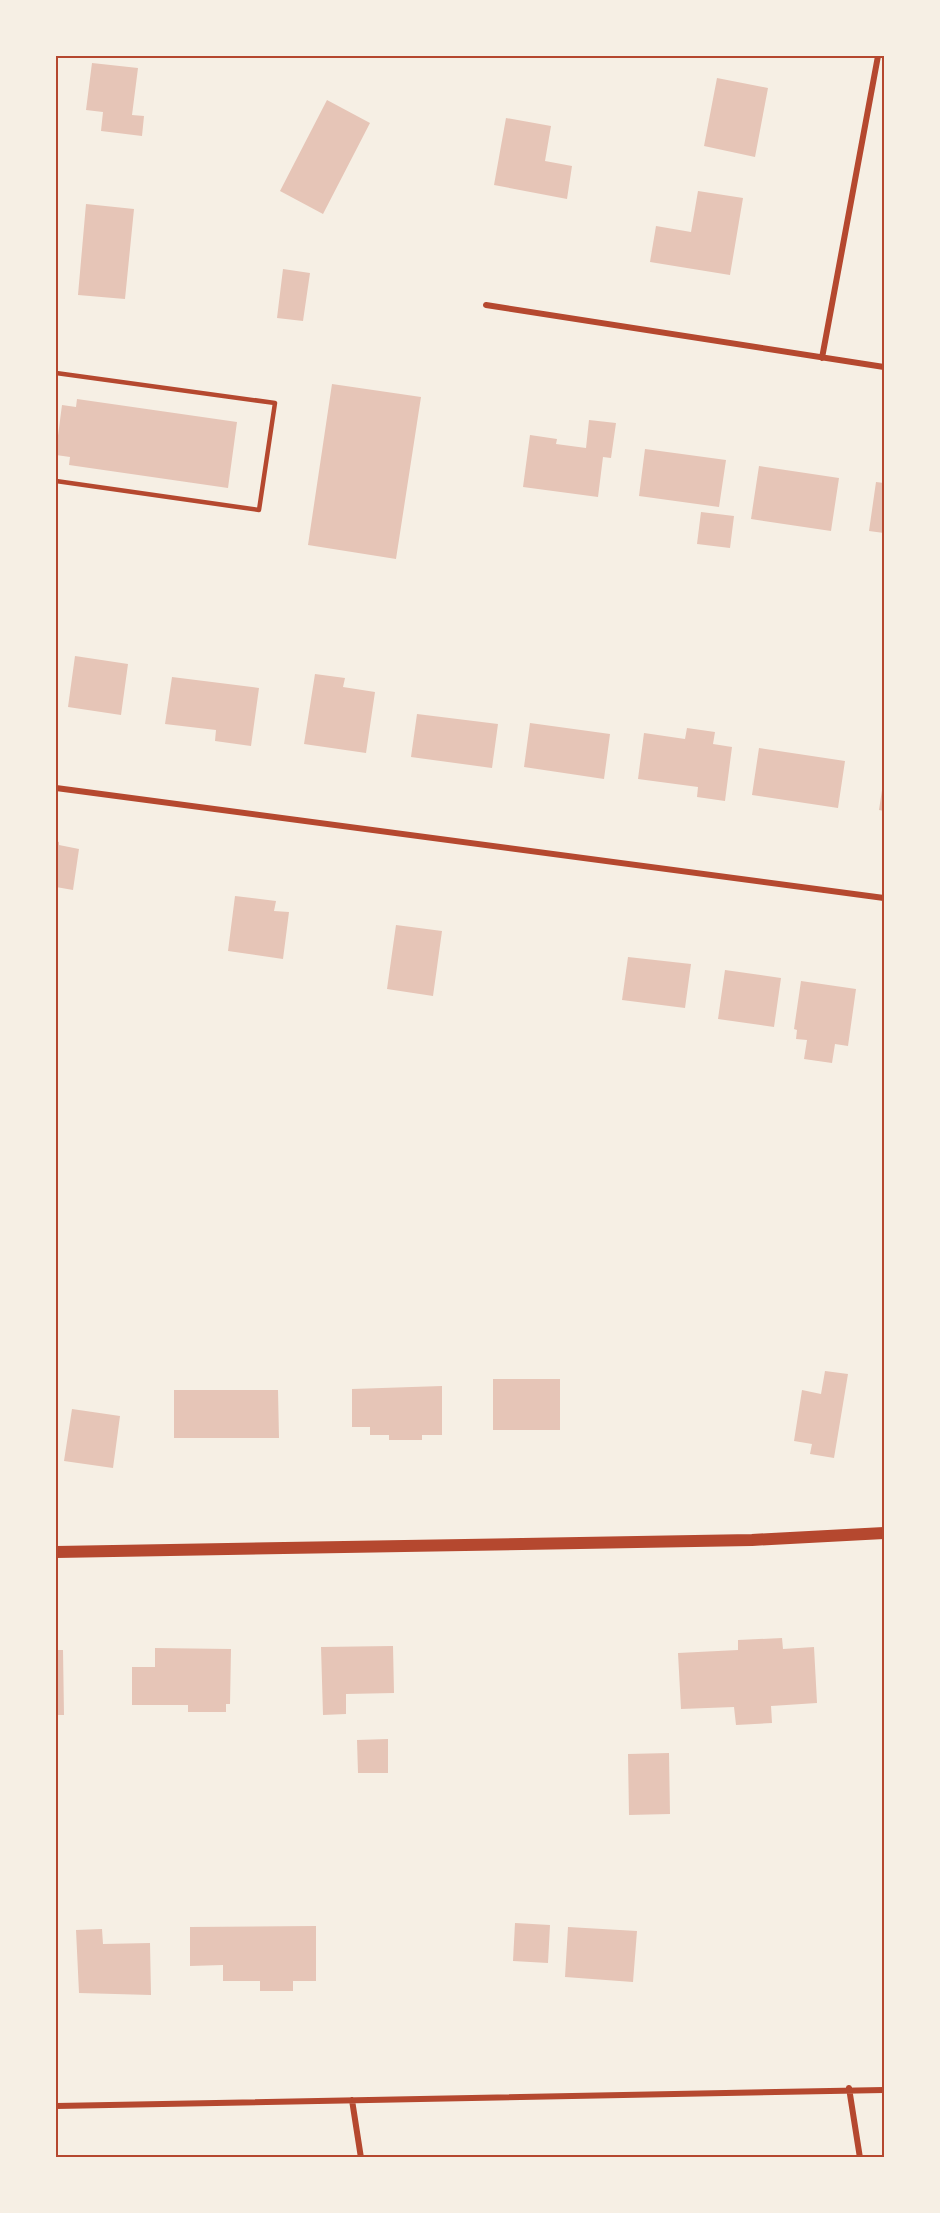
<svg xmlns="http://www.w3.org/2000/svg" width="940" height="2213" viewBox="0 0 940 2213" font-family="'Asap Condensed',sans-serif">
  <rect width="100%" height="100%" fill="#f6efe4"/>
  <path fill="#e6c5b7" d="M92,63L138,68L132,115L144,116L142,136L101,131L103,112L86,110Z
    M717,78L768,88L755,157L704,146Z
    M327,100L370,123L323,214L280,191Z
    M506,118L551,126L545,161L572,166L567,199L494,185Z
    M698,191L743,198L730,275L650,262L656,226L691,232Z
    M86,204L134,209L125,299L78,295Z
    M283,269L310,273L303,321L277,318Z
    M332,384L421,397L396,559L308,545Z
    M77,399L237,422L228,488L69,465L70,457L56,455V451L62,405L76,407Z
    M589,420L616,423L611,458L603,457L598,497L523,487L530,435L557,439L556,444L586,448Z
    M645,449L726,460L719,507L639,496Z
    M759,466L839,478L831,531L751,519Z
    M876,482L884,483V533L869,531Z
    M701,512L734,516L730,548L697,544Z
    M75,656L128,664L121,715L68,707Z
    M315,674L345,678L343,687L375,692L366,753L304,744Z
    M172,677L259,688L251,746L215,741L216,730L165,724Z
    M417,714L498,724L492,768L411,757Z
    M530,723L610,734L604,779L524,767Z
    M687,728L715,732L713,744L732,747L725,801L697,797L698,787L638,779L644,733L685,739Z
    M759,748L845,761L838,808L752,795Z
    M883,783L884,784V811L879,810Z
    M56,841L59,842V845L79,849L73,890L56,887Z
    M235,896L276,901L274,911L289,912L283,959L228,951Z
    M396,925L442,931L433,996L387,989Z
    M628,957L691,964L685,1008L622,1000Z
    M725,970L781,978L774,1027L718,1019Z
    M801,981L856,989L848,1046L835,1044L832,1063L804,1059L807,1040L796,1039L797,1030L794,1029Z
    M825,1371L848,1374L834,1458L810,1454L812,1444L794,1441L802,1390L821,1394Z
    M493,1379H560V1430H493Z
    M442,1386V1435H422V1440H389V1435H370V1427H352V1389Z
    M174,1390H278L279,1438H174Z
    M72,1409L120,1416L113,1468L64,1461Z
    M782,1638L783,1649L814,1647L817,1703L771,1706L772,1723L736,1725L734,1707L681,1709L678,1653L738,1650V1640Z
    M393,1646L394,1693L346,1694V1714L323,1715L321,1647Z
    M155,1648L231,1649L230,1704H226V1712H188V1705H132V1667H155Z
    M56,1650H63L64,1715H56Z
    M388,1739V1773H358L357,1740Z
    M669,1753L670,1814L629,1815L628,1754Z
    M515,1923L550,1925L548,1963L513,1961Z
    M316,1926V1981H293V1991H260V1981H223V1965L190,1966V1927Z
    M568,1927L637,1931L633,1982L565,1977Z
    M102,1929L103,1944L150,1943L151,1995L79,1993L76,1930Z"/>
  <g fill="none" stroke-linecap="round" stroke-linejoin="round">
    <path stroke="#b5482f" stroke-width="4.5" d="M56,373L275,403L259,510L56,481"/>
    <path stroke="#b5482f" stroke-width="6" d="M486,305L884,367
      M822,358L878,56
      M56,788L884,898
      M849,2088L860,2158
      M352,2100L361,2158
      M56,2106L884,2090"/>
    <path stroke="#b5482f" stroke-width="12" d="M56,1552L752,1540L884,1533"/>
  </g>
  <rect width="940" height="2213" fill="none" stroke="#f6efe4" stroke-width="114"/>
  <rect x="57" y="57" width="826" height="2099" fill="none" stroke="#b5482f" stroke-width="2"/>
</svg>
